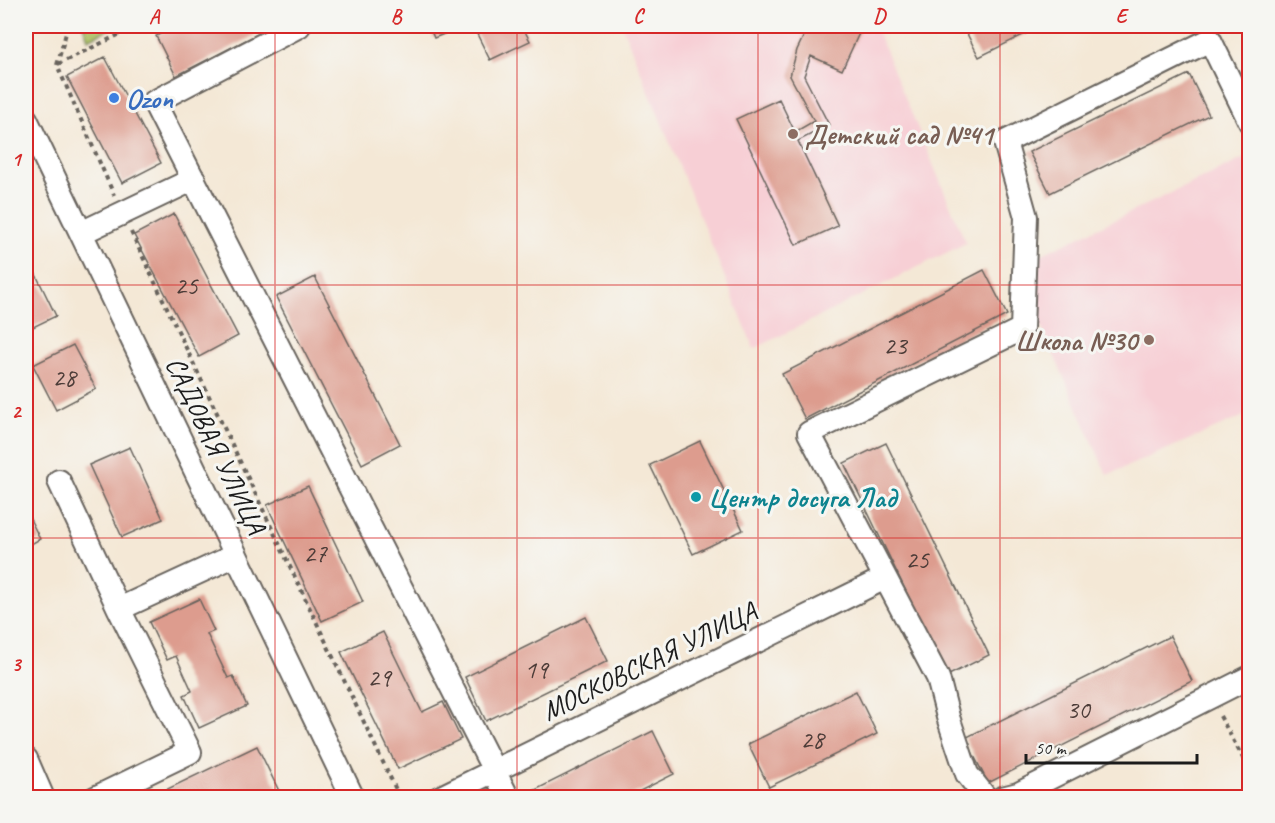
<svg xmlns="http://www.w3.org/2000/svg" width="1275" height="823" viewBox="0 0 1275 823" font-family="Caveat,sans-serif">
  <defs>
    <pattern id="grass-tufts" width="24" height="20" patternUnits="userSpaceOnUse" patternTransform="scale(1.5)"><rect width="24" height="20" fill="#adc166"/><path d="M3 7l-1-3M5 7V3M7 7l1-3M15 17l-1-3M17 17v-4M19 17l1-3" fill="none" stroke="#94a558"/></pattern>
  </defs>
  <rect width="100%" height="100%" fill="#f6f6f2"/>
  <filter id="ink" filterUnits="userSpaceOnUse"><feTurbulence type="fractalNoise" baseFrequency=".0167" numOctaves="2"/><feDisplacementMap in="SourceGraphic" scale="12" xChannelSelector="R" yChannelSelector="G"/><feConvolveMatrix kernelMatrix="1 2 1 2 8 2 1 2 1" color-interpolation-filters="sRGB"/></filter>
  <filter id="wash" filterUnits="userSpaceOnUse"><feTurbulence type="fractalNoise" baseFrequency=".008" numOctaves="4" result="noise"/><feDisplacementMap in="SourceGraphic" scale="24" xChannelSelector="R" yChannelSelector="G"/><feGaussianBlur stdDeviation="1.35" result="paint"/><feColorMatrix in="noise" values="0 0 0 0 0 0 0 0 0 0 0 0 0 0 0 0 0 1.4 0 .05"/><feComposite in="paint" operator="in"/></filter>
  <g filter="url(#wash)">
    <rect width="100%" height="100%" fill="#f4e8d6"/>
    <path fill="#f7cfd5" d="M622,26H875L966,243L754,349Z
      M1249,156V414L1107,475L1015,267Z"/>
    <path fill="url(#grass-tufts)" stroke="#646e41" stroke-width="1.5" d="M83,26H116L88,39Z"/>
    <g id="blocks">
      <path fill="#dd9c8e" d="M176,26H273L176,76L156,36Z
        M429,26H464L434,38Z
        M473,26H522L530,41L490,60Z
        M798,26H854L861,29L842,70L811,56L804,76L829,125L798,141L838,226L796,245L736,119L779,99L795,132L814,121L790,76L797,50L807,29Z
        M963,26H1041L979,57Z
        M105,57L161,163L122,183L67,77Z
        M1189,74L1209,115L1050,193L1029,152Z
        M174,214L238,336L199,357L134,235Z
        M26,254L56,316L27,330L26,326Z
        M984,270L1007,315L805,419L782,374Z
        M315,277L400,444L362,464L276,297Z
        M73,345L96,389L56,410L33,365Z
        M700,441L743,530L693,554L650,465Z
        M886,443L989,655L947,676L844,463Z
        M130,447L163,519L122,537L89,465Z
        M308,486L363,602L322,621L267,505Z
        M26,511L40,539L26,547Z
        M199,599L214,631L207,634L228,678L233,676L247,706L199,728L184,695L192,691L176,656L167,660L149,622Z
        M586,617L608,661L486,721L465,677Z
        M383,632L422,712L443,702L461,739L398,769L341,652Z
        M1170,636L1192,681L988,783L965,738Z
        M856,691L877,734L769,787L748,744Z
        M653,731L674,774L626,798H534L531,792Z
        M257,746L279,791L266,798H154L153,796Z"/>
    </g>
  </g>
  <g filter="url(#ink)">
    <use href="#blocks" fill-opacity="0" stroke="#68635d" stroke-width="1.5"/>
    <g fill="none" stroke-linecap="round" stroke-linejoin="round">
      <defs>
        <path id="minor" d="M299,26L154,102L508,798
          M26,119L353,798
          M81,233L194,179
          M59,481L119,609L236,555
          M26,759L43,798
          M95,798L190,752L119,609
          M439,798L885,578
          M986,798L967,774L948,717L938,678L809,433L1022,329L1026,217L1005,142L1210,40L1250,122
          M1002,798L1018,794L1250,677"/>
      </defs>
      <use href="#minor" stroke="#68635d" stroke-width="26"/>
      <path stroke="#68635d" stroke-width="4" stroke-dasharray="4.5 4.5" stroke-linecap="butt" d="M68,26L57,65L114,195
        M58,64L137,26
        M131,232L400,798
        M1220,716L1250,771"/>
      <use href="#minor" stroke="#fff" stroke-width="22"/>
    </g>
  </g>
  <path fill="none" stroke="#d62828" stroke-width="1.5" stroke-opacity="0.55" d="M275,26V798M517,26V798M758,26V798M1000,26V798M26,285H1250M26,538H1250"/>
  <circle fill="#3f7fe0" stroke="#f6f6f2" stroke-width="2" cx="114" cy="98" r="6"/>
  <g fill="#8d6e63" stroke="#f6f6f2" stroke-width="2">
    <circle cx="793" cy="134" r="6"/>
    <circle cx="1149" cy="340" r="6"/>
  </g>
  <circle fill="#0f9aa8" stroke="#f6f6f2" stroke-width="2" cx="696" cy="497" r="6"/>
  <g text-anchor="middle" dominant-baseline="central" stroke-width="6" stroke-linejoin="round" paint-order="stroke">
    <g font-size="26" fill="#4c3c38">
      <text x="186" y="285">25</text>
      <text x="895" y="345">23</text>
      <text x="64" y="377">28</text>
      <text x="315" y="553">27</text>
      <text x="917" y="559">25</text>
      <text x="536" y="669">19</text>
      <text x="379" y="677">29</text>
      <text x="1078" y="709">30</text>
      <text x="812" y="739">28</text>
    </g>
    <g font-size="28" font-weight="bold" fill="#366cbe" stroke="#f6f6f2" text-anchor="start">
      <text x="126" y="98">Ozon</text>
    </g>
    <g font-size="28" font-weight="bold" fill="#785e54" stroke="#f6f6f2" text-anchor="start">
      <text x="805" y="134">Детский сад №41</text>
      <text x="1137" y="340" text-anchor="end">Школа №30</text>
    </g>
    <g font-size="28" fill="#1c1c1c" stroke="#f6f6f2">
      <text transform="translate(216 445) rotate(64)">САДОВАЯ УЛИЦА</text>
      <text transform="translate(649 661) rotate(-26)">МОСКОВСКАЯ УЛИЦА</text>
    </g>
    <g font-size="28" font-weight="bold" fill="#0d838f" stroke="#f6f6f2" text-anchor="start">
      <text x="708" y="497">Центр досуга Лад</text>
    </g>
  </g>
  <rect width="1275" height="823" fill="none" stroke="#f6f6f2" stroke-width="66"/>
  <path d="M1026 754v9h171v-9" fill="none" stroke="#1c1c1c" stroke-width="3"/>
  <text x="1035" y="754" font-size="18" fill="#1c1c1c" stroke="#f6f6f2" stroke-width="4.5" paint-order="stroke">50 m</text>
  <rect x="33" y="33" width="1209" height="757" fill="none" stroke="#d62828" stroke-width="2"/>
  <g font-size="20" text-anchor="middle" font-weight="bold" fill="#d62828">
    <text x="154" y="23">A</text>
    <text x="396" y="23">B</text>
    <text x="638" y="23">C</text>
    <text x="879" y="23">D</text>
    <text x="1121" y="23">E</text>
    <text x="16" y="166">1</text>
    <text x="16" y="418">2</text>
    <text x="16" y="671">3</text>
  </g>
</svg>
